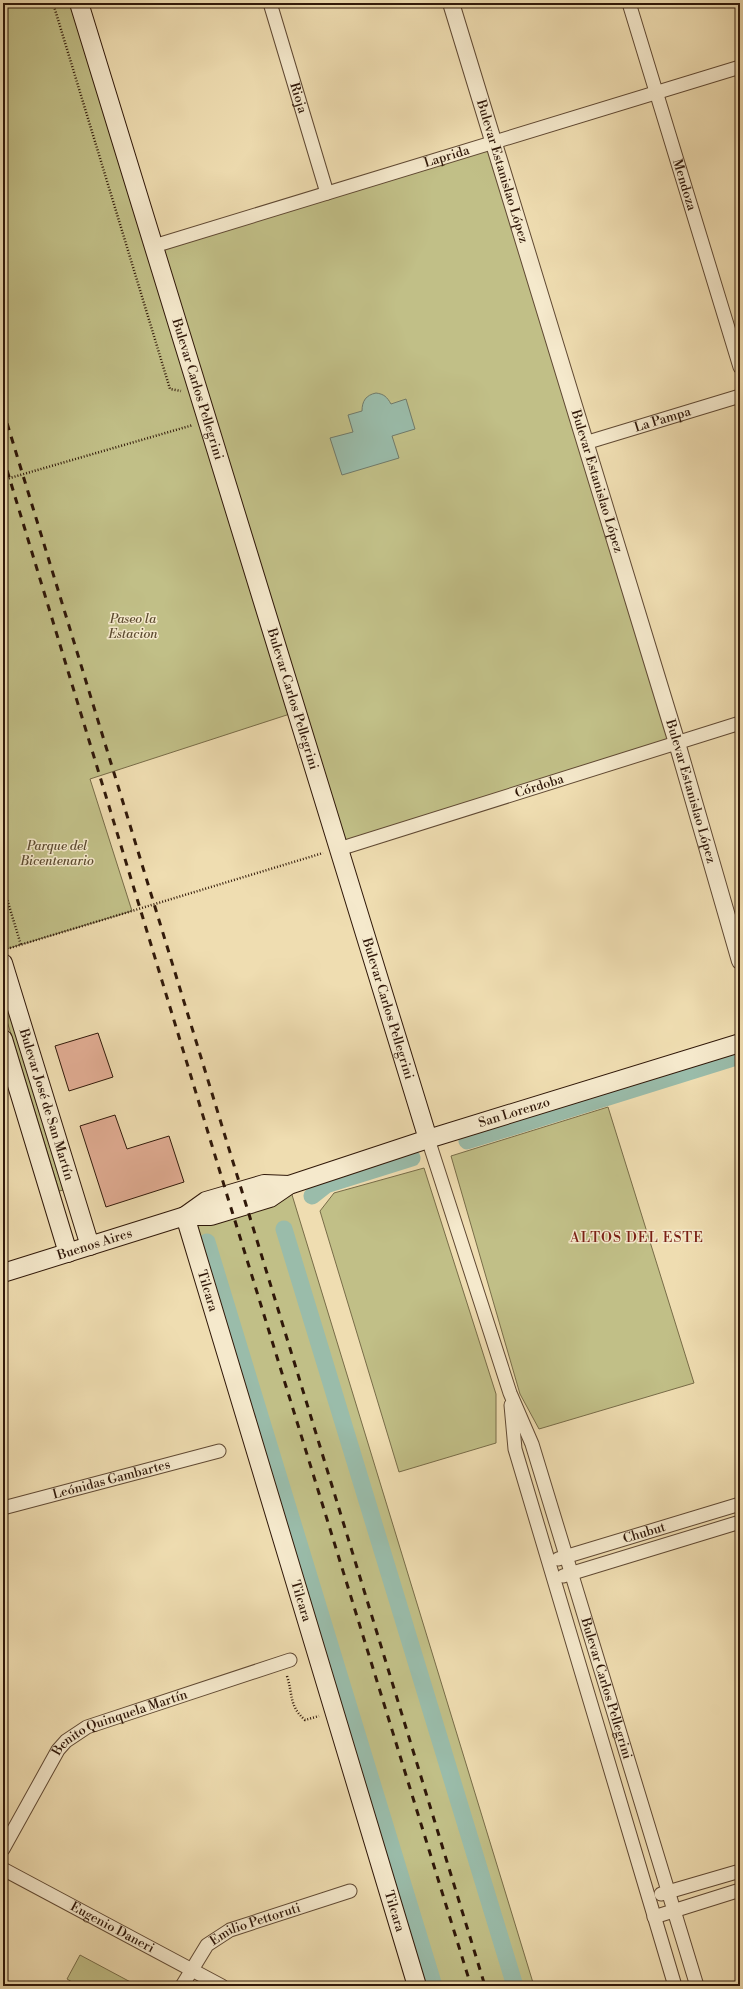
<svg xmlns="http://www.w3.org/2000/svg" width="743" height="1989" viewBox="0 0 743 1989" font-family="'Libre Bodoni',serif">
  <rect width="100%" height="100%" fill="#efddb1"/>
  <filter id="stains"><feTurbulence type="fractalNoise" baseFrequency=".005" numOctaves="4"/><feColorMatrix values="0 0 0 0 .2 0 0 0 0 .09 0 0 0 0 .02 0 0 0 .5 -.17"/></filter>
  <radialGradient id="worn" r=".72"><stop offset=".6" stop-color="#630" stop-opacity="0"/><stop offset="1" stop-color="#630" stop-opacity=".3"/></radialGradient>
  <path fill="#c1bf87" stroke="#786c48" d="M3,3H79L154,246L493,142L677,743L339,849L296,712L90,779L132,911L3,950Z
    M3,992L64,1190L59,1191L3,1008Z
    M608,1107L694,1383L539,1429L520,1394L451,1156Z
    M424,1168L496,1394V1443L399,1472L320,1211L334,1193Z
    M289,1185L534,1986H417L185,1216Z
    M80,1955L138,1986H79L67,1979Z"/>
  <path fill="#9abcaa" stroke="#707a6a" d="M376,393C384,394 387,397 391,404L406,399L415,429L392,436L399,458L342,475L330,438L353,432L348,415L362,411C362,401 366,395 376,393Z"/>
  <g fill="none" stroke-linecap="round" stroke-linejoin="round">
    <path stroke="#9abcaa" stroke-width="17" d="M467,1141L740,1056
      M312,1196L326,1185L412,1158
      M284,1229L515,1986
      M207,1242L434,1986"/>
  </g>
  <path fill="#e2ad94" stroke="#301809" d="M98,1033L113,1077L69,1091L55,1046Z
    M115,1115L127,1149L169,1136L184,1182L106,1207L80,1126Z"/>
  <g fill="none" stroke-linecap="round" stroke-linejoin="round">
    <defs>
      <g id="minor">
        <path id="s1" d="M270,3L327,193"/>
        <path id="s2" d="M629,3L740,367"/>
        <path id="s3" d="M154,246L740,67"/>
        <path id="s4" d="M585,443L740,396"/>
        <path id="s5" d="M339,849L740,723"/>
        <path id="s6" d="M428,1139L510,1393L532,1444L697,1986"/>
        <path d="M511,1405L515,1449L675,1986"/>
        <path id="s7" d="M3,1508L219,1451"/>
        <path id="s8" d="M558,1559L740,1504"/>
        <path d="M563,1576L740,1522"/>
        <path id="s9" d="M3,1849L58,1750L66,1741L87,1727L290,1660"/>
        <path id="s10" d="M3,1869L222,1986"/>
        <path d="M661,1894L740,1871"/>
        <path d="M654,1917L740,1890"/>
        <path id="s11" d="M182,1986L207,1945L230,1930L350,1891"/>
      </g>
      <g id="tertiary">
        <path id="s12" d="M451,3L677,743L740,961"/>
      </g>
      <g id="secondary">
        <path id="s13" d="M79,3L428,1139"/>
        <path id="s14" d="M3,963L90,1246"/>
        <path d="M3,1039L68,1253"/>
        <path id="s15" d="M185,1216L417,1986"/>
        <path d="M185,1216L206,1201L264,1184L289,1185"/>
        <path id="s16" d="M3,1273L185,1216H211L270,1198L289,1185L428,1139L740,1043"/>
      </g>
    </defs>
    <use href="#minor" stroke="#604933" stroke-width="15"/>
    <use href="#tertiary" stroke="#604933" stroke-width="18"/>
    <use href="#secondary" stroke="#301809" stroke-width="20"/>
    <path stroke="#301809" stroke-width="2.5" stroke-dasharray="1 2" stroke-linecap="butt" d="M53,3L170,389L181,391
      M3,480L193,425
      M3,886L21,945
      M10,948L323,853
      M287,1676C293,1695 289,1706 305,1720L319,1716"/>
    <use href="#minor" stroke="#f5e9cc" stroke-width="13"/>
    <use href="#tertiary" stroke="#f5e9cc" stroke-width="16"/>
    <use href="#secondary" stroke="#f5e9cc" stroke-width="18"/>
    <path stroke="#301809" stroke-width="3" stroke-dasharray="7 7" stroke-linecap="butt" d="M3,410L485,1986
      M3,457L227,1195L471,1986"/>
  </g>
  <g text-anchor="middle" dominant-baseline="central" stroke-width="3" stroke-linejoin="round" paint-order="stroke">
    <g font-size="13" fill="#301809" stroke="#f5e9cc">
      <text stroke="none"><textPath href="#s1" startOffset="99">Rioja</textPath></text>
      <text stroke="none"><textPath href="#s3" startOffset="306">Laprida</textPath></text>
      <text stroke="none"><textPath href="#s12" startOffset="176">Bulevar Estanislao López</textPath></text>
      <text stroke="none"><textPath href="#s2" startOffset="190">Mendoza</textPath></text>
      <text stroke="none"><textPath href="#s13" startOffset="404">Bulevar Carlos Pellegrini</textPath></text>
      <text stroke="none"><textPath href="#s4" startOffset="81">La Pampa</textPath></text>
      <text stroke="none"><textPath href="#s12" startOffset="500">Bulevar Estanislao López</textPath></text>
      <text stroke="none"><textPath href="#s13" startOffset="728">Bulevar Carlos Pellegrini</textPath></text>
      <text stroke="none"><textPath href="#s5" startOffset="210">Córdoba</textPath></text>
      <text stroke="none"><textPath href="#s12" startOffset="824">Bulevar Estanislao López</textPath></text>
      <text stroke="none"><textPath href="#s13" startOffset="1052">Bulevar Carlos Pellegrini</textPath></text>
      <text stroke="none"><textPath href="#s14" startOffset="148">Bulevar José de San Martín</textPath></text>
      <text stroke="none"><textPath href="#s16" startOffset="538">San Lorenzo</textPath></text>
      <text stroke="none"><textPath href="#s16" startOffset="96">Buenos Aires</textPath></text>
      <text stroke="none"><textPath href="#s15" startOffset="78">Tilcara</textPath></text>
      <text stroke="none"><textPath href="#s7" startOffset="112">Leónidas Gambartes</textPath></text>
      <text stroke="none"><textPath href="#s8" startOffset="90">Chubut</textPath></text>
      <text stroke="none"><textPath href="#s15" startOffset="402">Tilcara</textPath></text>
      <text stroke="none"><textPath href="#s6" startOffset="578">Bulevar Carlos Pellegrini</textPath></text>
      <text stroke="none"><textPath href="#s9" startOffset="182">Benito Quinquela Martín</textPath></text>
      <text stroke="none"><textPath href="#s15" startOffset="726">Tilcara</textPath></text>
      <text stroke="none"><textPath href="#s11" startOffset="101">Emilio Pettoruti</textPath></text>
      <text stroke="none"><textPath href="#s10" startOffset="124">Eugenio Daneri</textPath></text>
    </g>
    <g font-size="13" font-style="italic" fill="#5c4a2f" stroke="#f5e9cc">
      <text x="133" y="619">Paseo la<tspan x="133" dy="15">Estacion</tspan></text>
      <text x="57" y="846">Parque del<tspan x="57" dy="15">Bicentenario</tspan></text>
    </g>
    <g font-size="14" letter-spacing="1" fill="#7a1f14" stroke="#f5e9cc">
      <text x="637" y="1238">ALTOS DEL ESTE</text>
    </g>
  </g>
  <rect width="743" height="1989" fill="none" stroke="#efddb1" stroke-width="16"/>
  <rect x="4" y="4" width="735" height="1981" fill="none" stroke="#301809" stroke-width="2"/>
  <rect x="8" y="8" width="727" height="1973" fill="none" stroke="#301809"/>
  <rect width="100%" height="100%" filter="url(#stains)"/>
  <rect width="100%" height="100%" fill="url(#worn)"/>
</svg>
